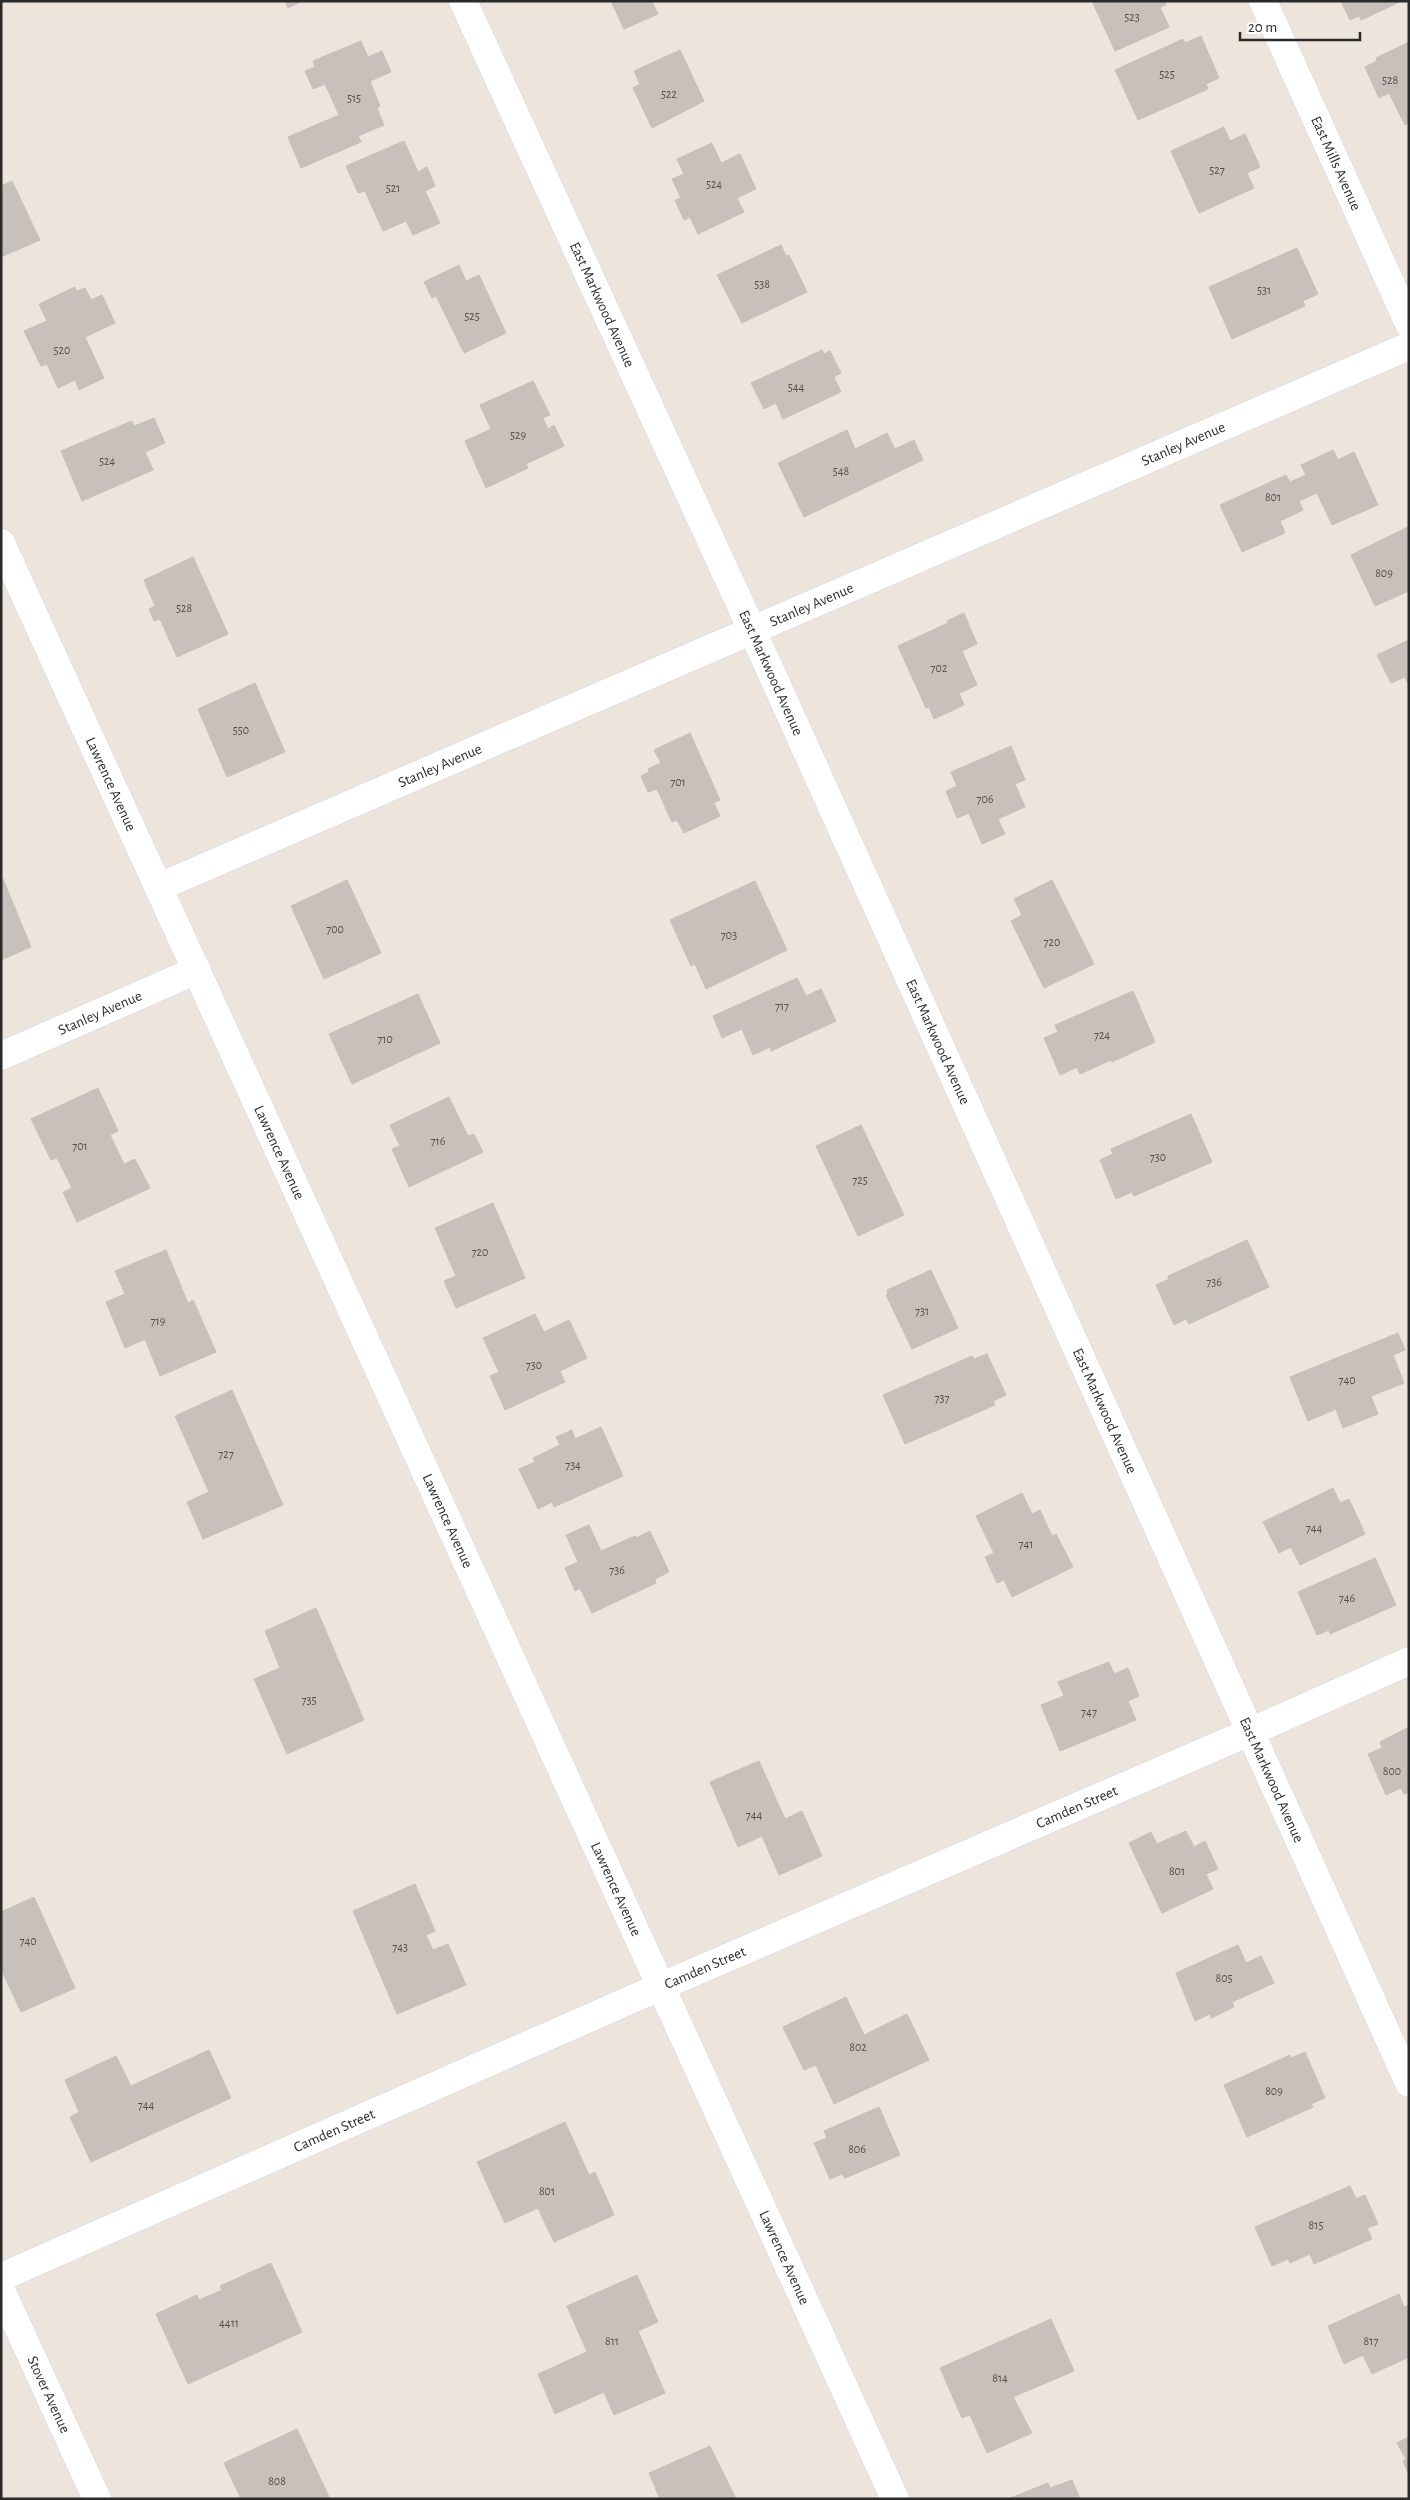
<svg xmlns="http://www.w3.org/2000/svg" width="1410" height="2500" viewBox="0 0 1410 2500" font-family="'Alegreya Sans',sans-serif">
  <rect width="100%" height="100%" fill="#ede4db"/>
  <path fill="#c8c1bb" stroke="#c8c0b5" d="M285,1H302L288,8Z
    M611,1H652L658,14L624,29Z
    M1092,1H1165L1166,5L1160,7L1169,27L1115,51Z
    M1341,1H1402L1361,20L1359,16L1350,20Z
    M1201,36L1219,78L1206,84L1208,89L1138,120L1115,70L1183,39L1185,43Z
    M361,41L368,57L382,51L391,72L370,81L380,106L377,108L384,125L358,136L361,142L301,168L288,137L339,115L325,84L313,89L305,71L315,67L313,61Z
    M1409,42V123L1405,125L1389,93L1379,98L1365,67L1377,61L1376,58Z
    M680,50L704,101L652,128L633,88L640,84L634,71Z
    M1224,127L1230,141L1245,134L1260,167L1247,173L1254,188L1199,213L1171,151Z
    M404,141L418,172L427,167L435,186L425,191L440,223L413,235L406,221L383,231L365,191L358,193L346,166Z
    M712,143L721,163L740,154L756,189L737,198L744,212L698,234L690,217L684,220L675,200L681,198L672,179L684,174L677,159Z
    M12,181L40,240L1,257V186Z
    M781,245L786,256L789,255L807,292L742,323L717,275Z
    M1297,248L1318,294L1303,301L1305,306L1232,339L1209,287Z
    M459,265L466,281L479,275L506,333L464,353L436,296L432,298L424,282Z
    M75,287L77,291L85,288L91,300L102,295L115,323L85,337L104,378L79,390L75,380L58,388L47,364L41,366L24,331L47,321L39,304Z
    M822,350L824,354L830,351L841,373L834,377L841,392L783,419L776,403L764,409L751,383Z
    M533,381L550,415L543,418L548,429L554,425L564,446L526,464L528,468L486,488L465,441L491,429L480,405Z
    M154,418L165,443L145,452L153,470L82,501L61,451L132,421L134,426Z
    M847,430L855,449L887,433L895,449L914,440L923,460L804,517L778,463Z
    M1333,450L1338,460L1354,452L1378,505L1332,525L1317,493L1299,501L1303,510L1280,521L1285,533L1242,552L1220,505L1286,475L1290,482L1306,475L1301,465Z
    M1408,527L1409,591L1375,606L1351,555Z
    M193,557L228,634L177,657L160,619L154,621L149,609L155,606L144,580Z
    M964,613L977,644L962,651L977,685L959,693L964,705L934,719L929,707L926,708L898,646L948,623L947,621Z
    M1409,640V686L1405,677L1391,683L1377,655Z
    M255,683L285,752L227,777L198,709Z
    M690,733L720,800L714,803L720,816L684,833L677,820L672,822L657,789L648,792L641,776L649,772L648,769L661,763L654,750Z
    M1011,746L1025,780L1015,784L1025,807L998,819L1005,834L982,844L969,813L957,818L946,791L957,786L951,772Z
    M3,879L31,947L1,960V880Z
    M347,880L381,953L324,979L291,906Z
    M1052,880L1094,964L1044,988L1011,921L1022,915L1014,899Z
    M755,881L787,950L706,989L695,964L691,966L670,920Z
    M797,978L806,996L821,989L836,1021L771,1051L770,1047L753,1055L742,1029L722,1038L713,1016Z
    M1133,991L1155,1042L1112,1062L1111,1060L1080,1074L1077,1067L1060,1075L1044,1038L1058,1032L1055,1025Z
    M418,994L440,1043L352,1084L329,1034Z
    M98,1088L118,1131L110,1135L124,1164L135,1159L150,1188L77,1222L63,1192L72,1188L57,1158L51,1160L31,1119Z
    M449,1097L468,1136L474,1134L483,1152L409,1187L392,1149L400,1146L390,1125Z
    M1191,1114L1212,1162L1134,1196L1132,1192L1116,1199L1100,1160L1113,1154L1111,1149Z
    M861,1125L904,1215L858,1236L816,1146Z
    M493,1203L525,1278L456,1308L444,1281L456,1276L435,1228Z
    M1247,1240L1269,1287L1189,1324L1186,1319L1174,1325L1156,1285L1169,1279L1168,1276Z
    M166,1250L188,1303L193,1300L216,1352L160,1376L145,1339L125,1348L106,1302L125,1294L115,1271Z
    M931,1270L958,1328L912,1349L886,1295L888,1294L887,1290Z
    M535,1314L544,1332L569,1320L587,1358L560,1371L565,1382L505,1410L490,1376L499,1372L483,1338Z
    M1398,1333L1405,1350L1393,1355L1404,1383L1371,1396L1378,1414L1343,1428L1336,1409L1308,1421L1290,1377Z
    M987,1354L1006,1395L993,1401L995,1405L905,1444L883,1395L972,1356L974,1359Z
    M232,1390L283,1505L203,1539L187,1502L209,1492L175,1416Z
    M601,1427L623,1476L554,1507L552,1502L538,1509L519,1469L535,1462L533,1458L560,1445L556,1437L572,1430L575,1439Z
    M1333,1488L1340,1503L1349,1499L1365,1534L1300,1565L1291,1547L1279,1553L1263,1522Z
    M1022,1493L1032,1514L1040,1510L1052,1536L1056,1534L1073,1567L1012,1597L1004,1580L997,1583L985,1557L994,1553L976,1516Z
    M589,1525L601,1551L635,1536L636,1538L650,1531L669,1572L655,1579L656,1583L592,1613L580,1588L575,1591L565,1568L578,1562L566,1535Z
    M1375,1558L1396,1605L1330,1634L1329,1630L1317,1635L1298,1592Z
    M316,1608L364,1720L287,1754L254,1679L280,1668L265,1631Z
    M1109,1662L1114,1674L1128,1668L1139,1696L1128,1701L1136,1720L1060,1751L1041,1705L1064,1696L1058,1682Z
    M1409,1727V1792L1404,1794L1401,1788L1386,1795L1368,1754L1382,1748L1380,1742Z
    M759,1761L785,1819L802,1811L822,1856L779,1875L762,1836L738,1847L710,1782Z
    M1186,1831L1194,1847L1205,1841L1218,1869L1206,1874L1213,1889L1162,1913L1129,1843L1151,1832L1157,1844Z
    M415,1884L435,1931L426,1935L433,1950L448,1944L466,1985L397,2014L353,1911Z
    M34,1897L75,1988L21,2012L1,1969V1912Z
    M1238,1945L1246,1963L1261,1956L1274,1983L1232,2002L1234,2007L1211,2018L1210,2014L1195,2021L1176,1973Z
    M846,1997L864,2035L907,2014L929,2060L834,2104L816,2065L804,2070L783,2027Z
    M209,2050L231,2098L91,2162L70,2117L79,2112L65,2080L116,2056L131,2086Z
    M1305,2052L1325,2098L1311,2104L1313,2107L1247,2137L1224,2085L1290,2055L1291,2058Z
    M879,2107L900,2155L845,2178L842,2174L830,2179L814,2143L827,2138L824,2131Z
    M565,2122L589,2175L595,2172L614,2215L554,2242L538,2208L505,2223L477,2162Z
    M1350,2186L1356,2199L1365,2195L1378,2224L1367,2228L1372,2239L1314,2264L1310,2254L1290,2263L1288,2259L1272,2266L1255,2227Z
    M271,2263L302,2332L188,2384L156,2314L197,2295L199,2300L222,2290L220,2286Z
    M637,2275L658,2322L638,2331L665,2393L614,2415L604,2392L555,2414L538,2374L587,2352L567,2306Z
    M1399,2294L1404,2307L1409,2305V2357L1372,2374L1363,2355L1344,2364L1328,2326Z
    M1051,2319L1074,2371L1013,2397L1032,2433L987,2453L970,2415L962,2418L940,2368Z
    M297,2429L330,2499H241L224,2463Z
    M1409,2437V2475L1403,2461L1406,2459L1397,2443Z
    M710,2446L736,2499H660L649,2473Z
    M1072,2480L1080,2499H1008L1048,2483L1050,2488Z"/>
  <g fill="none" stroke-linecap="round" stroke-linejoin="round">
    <defs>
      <g id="street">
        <path id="s1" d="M463,1L752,630L1409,2083"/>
        <path id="s2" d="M1263,1L1409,324"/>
        <path id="s3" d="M1,543L895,2499"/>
        <path id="s4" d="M159,887L1409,346"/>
        <path id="s5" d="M1,1056L197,970"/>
        <path id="s6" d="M1,2277L662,1986L1250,1732L1409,1661"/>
        <path id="s7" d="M1,2290L97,2499"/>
      </g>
    </defs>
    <use href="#street" stroke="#d1d6e4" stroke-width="29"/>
    <use href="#street" stroke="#fff" stroke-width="28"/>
  </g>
  <g text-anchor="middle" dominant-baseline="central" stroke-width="4" stroke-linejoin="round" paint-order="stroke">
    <g font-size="12" fill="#52504e">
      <text x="1132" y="17">523</text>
      <text x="1167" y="74">525</text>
      <text x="1390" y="80">528</text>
      <text x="669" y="94">522</text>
      <text x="354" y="98">515</text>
      <text x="1217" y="170">527</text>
      <text x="714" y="184">524</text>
      <text x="393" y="188">521</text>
      <text x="762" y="284">538</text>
      <text x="1264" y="290">531</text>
      <text x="472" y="316">525</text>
      <text x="62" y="350">520</text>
      <text x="796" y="387">544</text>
      <text x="518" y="435">529</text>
      <text x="107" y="461">524</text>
      <text x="841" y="471">548</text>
      <text x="1273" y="497">801</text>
      <text x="1384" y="573">809</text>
      <text x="184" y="608">528</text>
      <text x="939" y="668">702</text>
      <text x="241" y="730">550</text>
      <text x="678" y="782">701</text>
      <text x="985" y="799">706</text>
      <text x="335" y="929">700</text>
      <text x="729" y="935">703</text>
      <text x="1052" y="942">720</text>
      <text x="782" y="1006">717</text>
      <text x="1102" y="1035">724</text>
      <text x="385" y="1039">710</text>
      <text x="438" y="1141">716</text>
      <text x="80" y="1146">701</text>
      <text x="1158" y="1157">730</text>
      <text x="860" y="1180">725</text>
      <text x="480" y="1252">720</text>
      <text x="1214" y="1282">736</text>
      <text x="922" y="1311">731</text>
      <text x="158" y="1321">719</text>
      <text x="534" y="1365">730</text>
      <text x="1347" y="1380">740</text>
      <text x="942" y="1398">737</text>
      <text x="226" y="1454">727</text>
      <text x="573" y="1465">734</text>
      <text x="1314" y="1528">744</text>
      <text x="1026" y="1544">741</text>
      <text x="617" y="1570">736</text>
      <text x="1347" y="1598">746</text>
      <text x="309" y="1700">735</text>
      <text x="1089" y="1712">747</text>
      <text x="1392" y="1771">800</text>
      <text x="754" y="1815">744</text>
      <text x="1177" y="1871">801</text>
      <text x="28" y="1941">740</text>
      <text x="400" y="1947">743</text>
      <text x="1224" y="1978">805</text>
      <text x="858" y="2047">802</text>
      <text x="1274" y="2091">809</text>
      <text x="146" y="2105">744</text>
      <text x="857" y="2149">806</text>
      <text x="547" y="2191">801</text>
      <text x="1316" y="2225">815</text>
      <text x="229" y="2323">4411</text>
      <text x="612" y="2341">811</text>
      <text x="1371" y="2341">817</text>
      <text x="1000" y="2378">814</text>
      <text x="277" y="2481">808</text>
    </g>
    <g font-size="15" fill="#2a2a2a" stroke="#fff">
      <text stroke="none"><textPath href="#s2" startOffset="178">East Mills Avenue</textPath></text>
      <text stroke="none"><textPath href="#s1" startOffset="334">East Markwood Avenue</textPath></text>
      <text stroke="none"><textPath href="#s4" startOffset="1116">Stanley Avenue</textPath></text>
      <text stroke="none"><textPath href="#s4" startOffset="711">Stanley Avenue</textPath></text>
      <text stroke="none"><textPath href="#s1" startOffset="739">East Markwood Avenue</textPath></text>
      <text stroke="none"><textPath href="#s4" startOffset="306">Stanley Avenue</textPath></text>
      <text stroke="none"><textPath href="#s3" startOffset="265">Lawrence Avenue</textPath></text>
      <text stroke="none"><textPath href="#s5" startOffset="108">Stanley Avenue</textPath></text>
      <text stroke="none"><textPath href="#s1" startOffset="1144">East Markwood Avenue</textPath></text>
      <text stroke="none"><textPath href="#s3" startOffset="670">Lawrence Avenue</textPath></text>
      <text stroke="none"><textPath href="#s1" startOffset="1549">East Markwood Avenue</textPath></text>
      <text stroke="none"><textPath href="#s3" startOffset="1075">Lawrence Avenue</textPath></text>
      <text stroke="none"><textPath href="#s1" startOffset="1954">East Markwood Avenue</textPath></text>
      <text stroke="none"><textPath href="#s6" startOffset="1174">Camden Street</textPath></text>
      <text stroke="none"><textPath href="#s3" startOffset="1480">Lawrence Avenue</textPath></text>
      <text stroke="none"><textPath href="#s6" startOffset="769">Camden Street</textPath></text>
      <text stroke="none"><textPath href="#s6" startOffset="364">Camden Street</textPath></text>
      <text stroke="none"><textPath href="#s3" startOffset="1885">Lawrence Avenue</textPath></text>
      <text stroke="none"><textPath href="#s7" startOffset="115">Stover Avenue</textPath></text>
    </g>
  </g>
  <rect width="1410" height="2500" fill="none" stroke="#2a2a2a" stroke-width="5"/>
  <path d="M1240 32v8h120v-8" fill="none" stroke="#2a2a2a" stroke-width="2.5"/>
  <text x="1248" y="32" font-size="15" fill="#2a2a2a" stroke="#ffffff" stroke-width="4" paint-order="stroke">20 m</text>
</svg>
